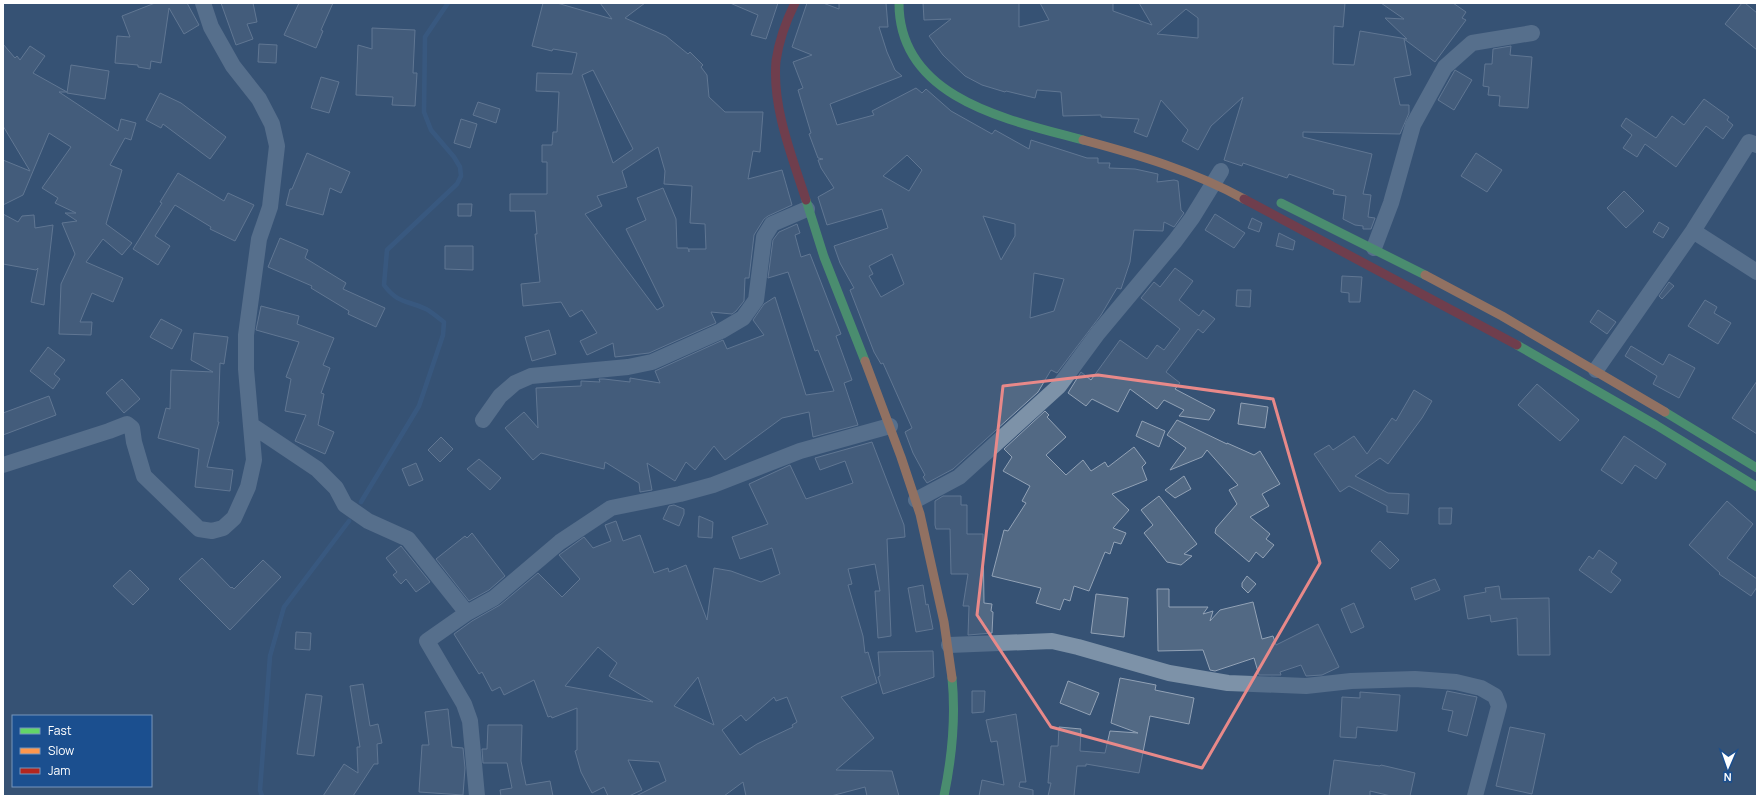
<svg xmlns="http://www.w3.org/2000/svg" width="1760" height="799" viewBox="0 0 1760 799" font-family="Manrope,sans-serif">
  <rect width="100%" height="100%" fill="#365274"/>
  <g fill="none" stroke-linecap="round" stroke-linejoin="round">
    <path stroke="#3b618d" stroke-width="4.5" d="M361,502L419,406L443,335L444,322C438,318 432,312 426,309C407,300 398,304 384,285L387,250L457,184L461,176L460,167L454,157L431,130L424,112L425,37L448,3
      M262,796L260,790L270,656L284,607L349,521"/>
  </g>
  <path fill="#526984" stroke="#92a2b6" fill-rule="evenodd" d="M155,3H187L199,25L184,34L169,8L161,63L151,61L150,69L138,67V65L115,63L117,36L130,37L122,16Z
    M221,3H253L257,22L247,24L253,39L236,45Z
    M299,3H333L321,30L323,31L316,48L284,35Z
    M543,3H557L612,19L600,3H645L625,18L666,36L688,54L690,52L703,65L701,67L707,75L709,97L725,112H763L760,152L753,151L748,179L782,170L792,205L768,216L764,219L754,235L749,278H745L744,301L736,311L732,314L711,312L716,323L649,353L615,357L613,343L587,355L580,341L597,333L582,310L570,317L561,302L523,306L521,284L540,282L536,244L535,234H537L535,211H510V194H547V162H542V145H552L553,132H557L559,92L536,91L537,73L572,74L577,53L553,49L552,51L532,46ZM593,70L633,149L613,163L582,75ZM658,147L665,171L664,184L692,186L690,223L705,224L706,249H689V252L688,248H677L676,219L663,188L637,198L646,220L626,229L664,306L657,310L585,214L602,206L597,196L627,187L622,171Z
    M730,3H778L766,39L751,35L758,15Z
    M807,3H823L839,9V3H886L888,27H879L887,52L895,70L902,76L830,104L837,125L874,115L872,111L916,88L922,93L926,89L951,111L992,134L995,130L1029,149L1031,140L1087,158H1098V163H1110L1109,168L1135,169L1158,174L1157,182L1174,180L1178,181L1181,210L1184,213L1174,227L1164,222L1163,231L1134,230L1130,262L1121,289L1117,288L1101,315L1057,373L1051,370L1038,392L953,469L927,483L923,477L925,475L913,453L905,432L912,428L883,363L881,364L874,352L850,290L854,288L840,263L834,246L888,228L882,209L827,225L818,197L834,188L821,168L818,160L823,159L818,158L809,134L811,133L798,90L803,88L793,62L812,55L792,47ZM907,155L922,170L909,191L883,176ZM983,216L1015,224V236L1001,260ZM892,254L904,284L881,297L869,276L873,274L869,266ZM1034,273L1064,279L1054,311L1030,318Z
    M923,3H1019V27L1049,20L1040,3H1113V11L1152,25L1139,3H1345L1343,27L1334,26L1333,64L1354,65L1360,31L1407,39L1385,18L1404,19L1381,3H1453L1466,12L1462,18L1466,20L1435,62L1404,39L1411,75L1394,78L1400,105H1409V113L1400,134L1303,132V137L1372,154L1363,194L1371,195L1368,217L1375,218L1371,229H1363V226L1355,225L1343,219L1346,196L1333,194L1334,190L1289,174L1287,178L1243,163L1242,166L1224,160L1243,97L1211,126L1198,150L1182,141L1188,130L1161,100L1147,137L1134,132L1139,119L1101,117V115L1063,116L1061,92L1037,90L1035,98L1006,91L1005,92L982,85L965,76L943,55L929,36L951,19L924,20ZM1186,9L1198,18V38L1157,34Z
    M1742,3H1745L1757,13V50L1725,24Z
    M372,28L415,30L413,73H417L415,106L392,105L393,97L356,95L358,45L372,49Z
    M3,44L15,58L17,56L20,60L30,46L45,56L33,73L67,92H59L118,131L121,119L136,123L131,140L125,138L110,165L122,170L106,224L132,243L122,255L103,239L86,262L123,278L113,302L92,293L80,322H92L91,335L59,334L61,284L75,254L62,223L77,221L65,213H76L55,203L58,198L42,188L71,147L49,133L23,195L3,205V160L30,171L3,126Z
    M259,44L277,45L276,63L258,62Z
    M1511,46L1510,55L1532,57L1528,108L1499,106L1500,96L1488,95L1489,87L1483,86L1485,64H1492L1493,49Z
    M71,65L109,71L105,99L67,93Z
    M1455,70L1472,80L1454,110L1438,100Z
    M321,77L339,82L329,113L311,108Z
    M160,93L181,103L226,137L210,159L163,124L161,128L146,120Z
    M1704,99L1729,117L1727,120L1733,125L1723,139L1706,126L1676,167L1645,144L1637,157L1623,148L1632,135L1621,126L1626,118L1656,138L1672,116L1684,125Z
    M478,102L500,109L496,123L473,115Z
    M461,119L477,124L470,148L454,143Z
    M307,153L350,172L341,193L330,188L323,215L286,205L290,189H292Z
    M1476,153L1502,170L1487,192L1461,176Z
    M178,173L224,201L228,193L254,205L235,241L210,229L211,227L175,205L155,236L170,246L158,265L133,249L162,203L160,202Z
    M1624,191L1644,211L1626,228L1607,208Z
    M458,204H472L471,216H458Z
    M3,214L18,222L22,216L34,215L35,228L53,225L44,305L31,302L38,268L36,270L3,264Z
    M1215,214L1245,233L1234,248L1205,230Z
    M1252,218L1262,223L1259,232L1248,228Z
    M1659,222L1669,228L1663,238L1653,232Z
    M797,224L800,233L795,235L801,257L810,254L841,334L836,336L852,380L844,383L858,425L813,437L809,412L782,418L725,460L714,446L695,470L686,462L675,481L647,463L652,490L640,492L639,483L605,462L604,469L541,453L533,460L505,428L524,412L538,428L536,388L581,386V381L600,382L599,379H604L630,382V378L660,383L655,371L723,340L727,349L764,335L753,320L764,304L775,297L806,395L834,391L818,350L815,351L788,272L768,278L773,240L779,232Z
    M1279,233L1295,241L1293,250L1276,246Z
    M280,238L308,250L305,258L346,283L343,289L385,308L376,327L348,314L349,311L311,288L312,286L268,267Z
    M445,246H473V270L445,269Z
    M1175,268L1193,281L1179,300L1199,316L1203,310L1215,319L1203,333L1198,329L1166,372L1180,383L1175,389L1215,410L1209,420L1179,416L1184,410L1164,400L1157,409L1130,389L1118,412L1092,399L1086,406L1068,393L1081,372L1091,380L1120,340L1147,359L1157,345L1164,350L1180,329L1141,298L1154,282L1160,287Z
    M1342,276L1362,277L1360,302H1349V293L1341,292Z
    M1669,282L1674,286L1662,299L1659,296Z
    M1237,290H1251L1250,307L1236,306Z
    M1705,300L1717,307L1714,313L1731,323L1718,344L1688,326Z
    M261,306L299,316L297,324L334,338L323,365L330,368L321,393L324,394L318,425L334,432L325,454L295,441L306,415L285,411L291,379L286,377L299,342L256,330Z
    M1598,310L1616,322L1607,334L1590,322Z
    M161,319L182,330L172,349L150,337Z
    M549,330L556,354L532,361L525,337Z
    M194,333L228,337L224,364L220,363L218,422H219L207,467L233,470L230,491L195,487L199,449L158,438L166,408L170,409L171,370L213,372L191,360Z
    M1631,346L1663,365L1669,354L1695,368L1679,398L1653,384L1657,376L1625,356Z
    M48,347L65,360L54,374L60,379L53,389L30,371Z
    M122,379L140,399L124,413L106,393Z
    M1757,381V434L1732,418Z
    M1537,384L1579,420L1560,441L1518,405Z
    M1414,390L1432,401L1422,418L1388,464L1380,458L1355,476L1388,493L1409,494L1408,514L1387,512V506L1349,486L1340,492L1314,454L1329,445L1333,450L1354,436L1367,454L1392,418L1396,421Z
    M49,396L56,415L3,435V413Z
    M1241,403L1268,407L1265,428L1238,424Z
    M1045,411L1049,415L1047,417L1066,437L1046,455L1066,475L1083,460L1091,471L1105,462L1108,467L1134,447L1146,463L1142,467L1147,480L1112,494L1129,510L1113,528L1126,533L1121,544L1114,542L1110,554L1105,552L1089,591L1074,586L1070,601L1064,599L1060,610L1036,603L1041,588L992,576L1004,530L1008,531L1026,503L1022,501L1030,486L1003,471L1012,457L1004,449Z
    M1177,420L1227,444V443L1254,455L1260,451L1280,484L1262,494L1269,506L1250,517L1270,534L1266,539L1274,545L1263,558L1256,552L1249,562L1215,533L1216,528L1237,504L1229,490L1238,485L1207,450L1202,457L1170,470L1186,448L1167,435Z
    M1142,421L1165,431L1159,447L1136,436Z
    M1624,436L1666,464L1656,479L1635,465L1622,484L1601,470Z
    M441,437L453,449L440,462L428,450Z
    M872,442L904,525L905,537L887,539L891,636L878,638L875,591H880L875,564L848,569L852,584L848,585L863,636L865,653L868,652L877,683L841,697L874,738L836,770L892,771L899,796H867L865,787L831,796H746L743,782L724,796H636L666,781L659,762L628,760L642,790L629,796H608L604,787L592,793L581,772L575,751L577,750V708L552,718L551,716L548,717L534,680L504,695L500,687L492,691L482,672L479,674L454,634L472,621L500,605L538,573L562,597L580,579L559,555L584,537L593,548L611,541L605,525L616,521L623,541L640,535L654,573L668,568L669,572L686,565L707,620L714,568L731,571L761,582L780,574L772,548L740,559L732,537L768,524L749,484L790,465L806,499L853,483L845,461L820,470L815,458ZM598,647L617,663L609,676L653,702L565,686ZM698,677L714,725L674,706ZM774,697L776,701L787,697L797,722L792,725L793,727L757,744L740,755L722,730L741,715L746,721Z
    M479,459L501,478L490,490L467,469Z
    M416,463L423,480L409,486L402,469Z
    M1184,476L1191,489L1175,498L1165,490Z
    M943,496H961V505H967V534H983L984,603L992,604L991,611L993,612L992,633L968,635L969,606H963L968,574H951L950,529H936L935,525V501Z
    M1159,496L1197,544L1184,554L1192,556L1181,565L1167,562L1144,533L1153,525L1141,510Z
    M1727,501L1753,524L1727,558L1757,579V587L1751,596L1719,574L1720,573L1689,545Z
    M674,505L684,509V514L679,526L663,519L669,506Z
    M1439,508H1452L1451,524H1439Z
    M699,516L713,522L712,538L698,537Z
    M472,533L505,576L489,590L469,601L436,559L465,536L467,538Z
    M1380,541L1399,560L1390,569L1371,551Z
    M401,546L430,582L416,592L406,579L401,584L393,575L397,572L386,558Z
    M1599,550L1617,563L1611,572L1621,580L1611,593L1579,570L1589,556L1593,559Z
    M202,558L231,588L232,587L234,589L263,560L281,577L230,630L179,579Z
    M130,570L149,589L133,605L113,586Z
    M1247,576L1256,584L1248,593L1242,587V583Z
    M1435,579L1440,590L1415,600L1411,588Z
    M923,585L926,605L928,604L933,629L916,632L908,588Z
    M1499,586L1501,599L1549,598L1550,655H1518L1517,618L1491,622L1490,615L1468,619L1464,596L1486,592L1485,588Z
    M1157,589H1169V607H1208L1203,614L1213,611L1210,621L1220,610L1253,602L1262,639L1273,636L1276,645L1318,624L1339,667L1322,675L1306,676L1301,665L1280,672L1281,675H1259L1254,658L1215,671L1210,670L1203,650L1158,651Z
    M1096,594L1128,598L1124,637L1091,633Z
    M1354,603L1364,627L1351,633L1341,609Z
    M296,632L311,633L310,650L295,649Z
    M933,651L934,677L883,694L878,677L880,676L878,652Z
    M1120,678L1156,685L1155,690L1194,698L1189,724L1150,716L1139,773L1086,764V766H1077L1074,796H1048L1051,783H1048L1051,746H1058L1059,727L1081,729L1080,751L1105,753L1110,731L1138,733L1111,723Z
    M1068,681L1099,693L1090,715L1060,703Z
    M363,684L370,726L378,724L382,743L377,744L378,764H374L353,796H323L344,764L358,773L357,747H360L350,686Z
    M972,691H985L984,712L972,713Z
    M1447,691L1477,697L1467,736L1448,731L1453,711L1442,709Z
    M1360,692L1400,695L1397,731L1357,727L1356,738L1340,737L1342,697L1360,698Z
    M306,694L322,696L314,756L297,754Z
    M448,709L452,747L463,748L465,768L463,795L419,792L422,745H429L425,712Z
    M1016,714L1026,782H1020L1019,787L1033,790V796H979L982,780L1004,785L997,741L991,742L986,720Z
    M488,725H522L521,761L526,785L550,781L553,796H501L500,790L512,788L507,763H483L482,749H487Z
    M1510,727L1545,734L1532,794L1496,786Z
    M1334,760L1380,766L1381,765L1415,773L1410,796H1391L1370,791V796H1329Z"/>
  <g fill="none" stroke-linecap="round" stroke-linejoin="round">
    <path stroke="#7d92a8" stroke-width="16" d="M1693,231L1757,272
      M1374,248L1391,203L1413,125L1445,67L1472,43L1532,33
      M1596,370L1693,231L1749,142L1757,145
      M483,420L500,396L515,383L531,376L628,367L652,362L721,331L743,318L756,300L764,237L772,224L807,209
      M251,425L317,469L336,488L345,505L368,521L408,539L467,613
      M3,465L109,431L127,424L132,428L134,442L144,476L199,529L212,531L223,528L234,518L248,487L254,460L246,369V335L259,239L270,207L277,146L272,124L259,99L233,66L211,27L203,3
      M916,500L959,477L1059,386L1098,333L1175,241L1192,218L1221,171
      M949,645L1052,641L1078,647L1169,673L1228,683L1306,686L1351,681L1415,679L1456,682L1481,688L1495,696L1499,706L1475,796
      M477,796L470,721L464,704L427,641L467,613L494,598L560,542L611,508L680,494L713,485L800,451L890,426"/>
    <path stroke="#63d668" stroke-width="9" d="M899,3C899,99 1009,120 1083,140
      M806,200L824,257L865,361
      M1281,203L1425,275
      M1517,345L1656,425L1757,487
      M1665,412L1757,468
      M944,796C952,757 956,718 952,678"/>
    <path stroke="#ff974d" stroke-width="9" d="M1083,140C1139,155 1193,171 1244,199
      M1425,275L1502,316L1665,412
      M865,361L901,457L920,514L944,622L952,678"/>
    <path stroke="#b3261e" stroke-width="9" d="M795,3C786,21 779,40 776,61C772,108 792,156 806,200
      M1244,199L1517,345"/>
  </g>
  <path d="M0 0H1760V799H0ZM1098,375L1273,399L1320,563L1202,768L1051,727L977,615L1003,386Z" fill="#365274" fill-opacity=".55" fill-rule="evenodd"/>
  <path fill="none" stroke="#e88989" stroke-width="3" stroke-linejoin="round" d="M1098,375L1273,399L1320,563L1202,768L1051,727L977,615L1003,386Z"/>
  <rect width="1760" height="799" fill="none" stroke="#ffffff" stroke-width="8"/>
  <rect x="12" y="715" width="140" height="72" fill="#1b4f8f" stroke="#7695bc"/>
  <rect x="20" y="728" width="20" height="6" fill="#63d668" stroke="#7695bc"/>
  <text x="48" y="735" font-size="12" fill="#ffffff">Fast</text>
  <rect x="20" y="748" width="20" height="6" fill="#ff974d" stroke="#7695bc"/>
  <text x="48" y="755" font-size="12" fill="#ffffff">Slow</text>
  <rect x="20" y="768" width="20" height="6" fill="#b3261e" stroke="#7695bc"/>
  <text x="48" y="775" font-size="12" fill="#ffffff">Jam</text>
  <g transform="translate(1728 767) rotate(182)" stroke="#1b4f8f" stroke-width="3" paint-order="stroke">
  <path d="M0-3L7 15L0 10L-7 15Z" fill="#ffffff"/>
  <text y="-6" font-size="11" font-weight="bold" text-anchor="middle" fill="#ffffff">N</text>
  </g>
</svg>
